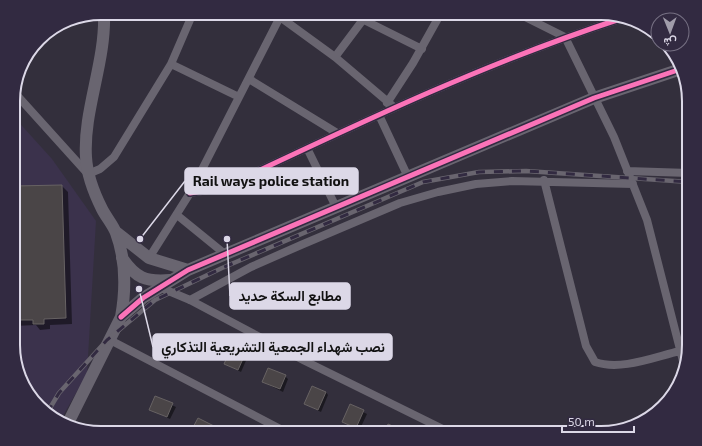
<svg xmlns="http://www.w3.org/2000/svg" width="702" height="446" viewBox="0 0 702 446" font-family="'Exo 2',Vazirmatn,sans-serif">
  <rect width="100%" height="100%" fill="#332f3c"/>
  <path fill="#3b324c" d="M14,117L52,159L96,221L87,374L60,421L52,418L28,394L14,356Z"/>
  <path fill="#0007" d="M62,186L68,192L72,324L50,325V329L40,330L36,325L14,326V187Z
    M246,353L248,356L241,372L226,364Z
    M285,376L288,379L283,392L263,382Z
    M326,392L328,395L321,412L305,404Z
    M155,397L176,407L170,419L150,409Z
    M351,406L367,414L359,431L344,422Z"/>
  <path fill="#4a4547" stroke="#676263" d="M62,185L66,318L44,319V324H33V320H14V186Z
    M232,346L246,352L238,370L224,364Z
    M268,368L286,375L280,389L262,382Z
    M312,386L326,392L318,410L304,404Z
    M155,396L173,403L167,417L149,410Z
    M350,404L364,410L356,428L342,422Z
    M198,418L228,433H190Z
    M388,424L409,433H384Z"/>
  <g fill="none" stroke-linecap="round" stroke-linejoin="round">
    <path stroke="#696570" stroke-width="8" d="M517,13L565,37L614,137L647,220L684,365
      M280,17L335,57L394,107
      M364,20L422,49
      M335,57L368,13
      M171,64L239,97
      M249,79L337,133
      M14,92L88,174L100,169L114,157L171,64L193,13
      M387,103L413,63L441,13
      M379,115L408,177
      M307,148L336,207
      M627,171L689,173
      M544,180L586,346L595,362C621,371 654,357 680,351
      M190,193L213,189L239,180C364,121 488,62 620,19
      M177,215L225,254
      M149,258L190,193L282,13
      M159,287L190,300L305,361L451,433
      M190,300L251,267L301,245L400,203L438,192L476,184L512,181L633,184
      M110,340L288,433"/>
    <path stroke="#696570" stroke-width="12" d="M116,232L149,258L188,270
      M122,258C136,278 145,282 170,280
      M121,317L143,298L188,270L594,98L681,69
      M68,423L121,317C126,289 126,260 116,233C113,225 106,217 102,209C94,193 87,176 86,157C83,111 106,62 104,13"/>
    <defs>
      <path id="rail" d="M47,413L59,393L107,340L155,300L222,268L423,182L479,172L526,171L689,182"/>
    </defs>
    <use href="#rail" stroke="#69656f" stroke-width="4.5"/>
    <use href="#rail" stroke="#322a41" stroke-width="3" stroke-dasharray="9" stroke-linecap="butt"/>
    <defs>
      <path id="cycleway" d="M190,193L213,189L239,180C364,121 488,62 620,19
        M121,317L143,298L188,270L594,98L681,69"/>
    </defs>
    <use href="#cycleway" stroke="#322a41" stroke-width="8"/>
    <use href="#cycleway" stroke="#fb73b8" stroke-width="5"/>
  </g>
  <path d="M0 0H702V446H0ZM101 20H601A81 81 0 0 1 682 101V345A81 81 0 0 1 601 426H101A81 81 0 0 1 20 345V101A81 81 0 0 1 101 20Z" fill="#322a41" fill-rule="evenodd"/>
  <path fill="none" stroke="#dcd8e7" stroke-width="2" d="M101 20H601A81 81 0 0 1 682 101V345A81 81 0 0 1 601 426H101A81 81 0 0 1 20 345V101A81 81 0 0 1 101 20Z"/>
  <path fill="none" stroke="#dcd8e7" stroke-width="1.5" d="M140 239L185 181M227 239L230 296M139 289L153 347"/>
  <g fill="#dcd8e7" stroke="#322a41" stroke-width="1.5">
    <circle cx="140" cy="239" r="4"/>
    <circle cx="227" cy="239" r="4"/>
    <circle cx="139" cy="289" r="4"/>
  </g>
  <g fill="#dcd8e7" stroke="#dcd8e7" stroke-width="1.5">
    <rect x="185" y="168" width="173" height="26" rx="4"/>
    <rect x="230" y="283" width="120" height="26" rx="4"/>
    <rect x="153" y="334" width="239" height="26" rx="4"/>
  </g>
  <g font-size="14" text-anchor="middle" font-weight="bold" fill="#111">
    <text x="271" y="186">Rail ways police station</text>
    <text x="290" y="301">مطابع السكة حديد</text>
    <text x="273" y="352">نصب شهداء الجمعية التشريعية التذكاري</text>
  </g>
  <g transform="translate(670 32) rotate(179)"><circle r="19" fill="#322a41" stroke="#767083"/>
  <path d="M0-3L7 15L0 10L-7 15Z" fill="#a19dab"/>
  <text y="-6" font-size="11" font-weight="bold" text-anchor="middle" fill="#dcd8e7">ش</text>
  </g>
  <path d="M562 426v6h72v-6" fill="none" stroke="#dcd8e7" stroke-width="2"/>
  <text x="568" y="426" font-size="12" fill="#dcd8e7" stroke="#322a41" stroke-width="3" paint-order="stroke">50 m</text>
</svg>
